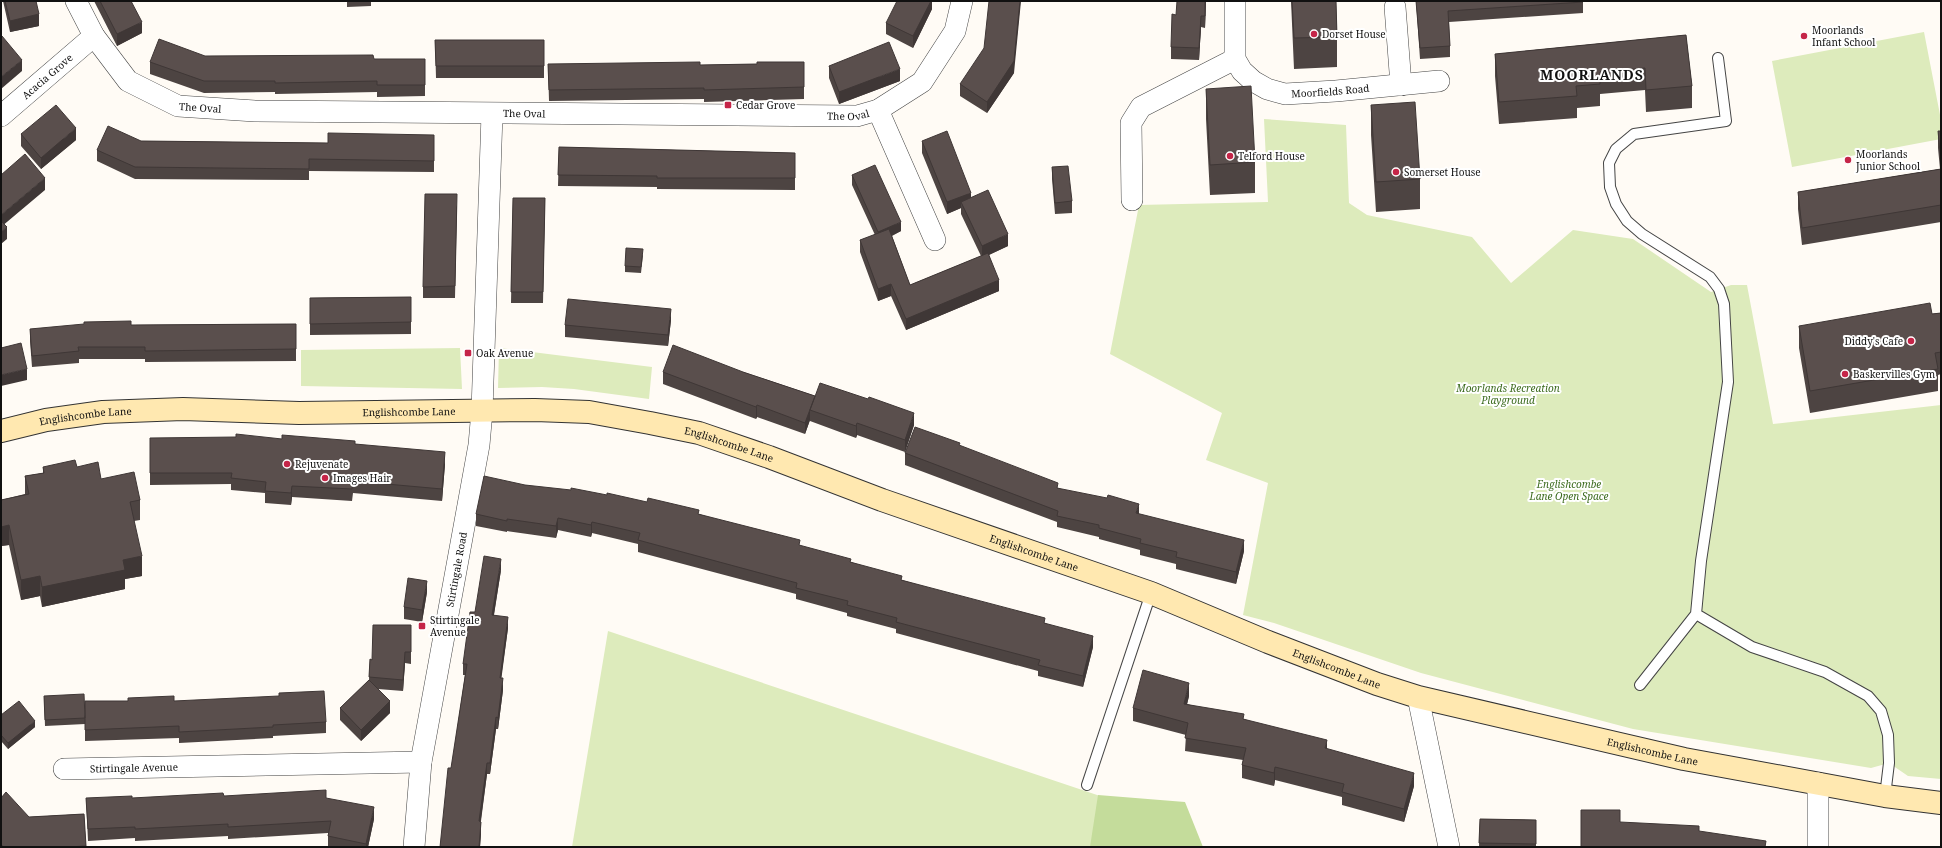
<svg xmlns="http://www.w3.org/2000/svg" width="1942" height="848" viewBox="0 0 1942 848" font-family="'Noto Serif',serif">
  <rect width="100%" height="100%" fill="#fffbf5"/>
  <path fill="#ddebbc" d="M1924,32L1941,120V139L1792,167L1772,61Z
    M1264,119L1346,125L1349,203L1367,215L1472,237L1511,283L1573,230L1633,239L1711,292L1731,285H1747L1773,424L1941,405V779L1908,776L1889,763L1871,768L1633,729L1421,673L1274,623L1243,615L1268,483L1206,460L1222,413L1110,354L1139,205L1268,202Z
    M460,348L462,389L301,386V350Z
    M499,348L652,367L649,399L574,389L542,387L498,388Z
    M608,631L1112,800L1105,847H572Z"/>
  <path fill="#c4dc9b" d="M1098,795L1185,802L1203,847H1090Z"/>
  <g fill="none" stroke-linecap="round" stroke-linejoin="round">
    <defs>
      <path id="lane" d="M1718,58L1726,121L1634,134L1616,149L1609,163L1610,187L1616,204L1627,221L1642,234L1710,277L1719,289L1724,304L1728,382L1701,561L1696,614L1752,647L1825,672L1868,696L1881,711L1888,735L1889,763L1885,796
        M1640,685L1696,614
        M1087,785L1151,593"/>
      <g id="street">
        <path id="s1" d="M76,1L94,36L128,81L178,106L255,111L857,116L878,110L922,82L955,31L962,1"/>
        <path id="s2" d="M1235,1V59L1242,71L1253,81L1267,89L1285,94L1336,91L1439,81"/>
        <path d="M1395,7L1401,85"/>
        <path d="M878,110L935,240"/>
        <path id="s3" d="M1,116L94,36"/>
        <path d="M1132,200L1131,123L1141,107L1235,59"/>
        <path d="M1418,697L1449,847"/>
        <path id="s4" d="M64,769L421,762"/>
        <path d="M1818,783V847"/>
        <path id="s5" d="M414,847L421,762L479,445L482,411L492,114"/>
      </g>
      <g id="secondary">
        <path id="s6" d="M1,431L46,420L103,412L183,409L299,413L535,410L589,412L650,423L699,433L769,457L882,500L1151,593L1268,642L1377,684L1418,697L1684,759L1885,796L1941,803"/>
      </g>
    </defs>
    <use href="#lane" stroke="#444" stroke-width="12"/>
    <use href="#street" stroke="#444" stroke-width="22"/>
    <use href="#secondary" stroke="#333" stroke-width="24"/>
    <use href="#lane" stroke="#fff" stroke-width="10"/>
    <use href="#street" stroke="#fff" stroke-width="21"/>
    <use href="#secondary" stroke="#ffe8b0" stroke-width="22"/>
  </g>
  <path fill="#4d4442" d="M3,1H36L39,26L10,32Z
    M94,1H131L142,33L117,46Z
    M347,1H371V6L347,7Z
    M932,1V9L913,48L886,34V23Z
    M1206,1L1205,28L1201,27L1199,60L1171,59V47L1176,15Z
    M1291,1H1336L1337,37V67L1294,69Z
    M1416,1H1583V13L1449,22L1450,46V57L1420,59Z
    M1686,35L1692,86V108L1646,112L1645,90L1600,94V106L1577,108V118L1499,124L1495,76V54Z
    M435,40H544V78H436Z
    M205,56L374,59H425V96L377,97V92L275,94V92L204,93L150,74V62Z
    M804,62V99L704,102V99L549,101L548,64L700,65L757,64Z
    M829,66L900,81L839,104L829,78Z
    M1014,73L987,113L960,96V84Z
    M1206,89L1255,162V193L1210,195L1206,119Z
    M1371,105L1420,179V209L1376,212L1371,135Z
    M1938,131H1941V222L1802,245L1798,209V192L1940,169L1938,148Z
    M21,134L76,140L41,169L21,146Z
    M434,135V172L309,171V180L135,179L97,161V150L141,141L328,143Z
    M922,141L971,197L1008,246L989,255L999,291L906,330L891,296L878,301L860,252V240L875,235L852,185V175L901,231L892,236L910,285L981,256L961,214V208L947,214L922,153Z
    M559,147L795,153V190L657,189V187L558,186Z
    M1052,167L1072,201V213L1055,214L1052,179Z
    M513,198H545L543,303H511Z
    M457,205L455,298H423V287Z
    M643,255L641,273L625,272V266Z
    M411,297V334L310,335V298Z
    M1941,313V374L1938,375V391L1810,413L1799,348V326Z
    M671,320L668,346L565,337V325Z
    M296,324V361L145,362V359H79V363L32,367L30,341V329L131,325Z
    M663,372H743L815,396L914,425L905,452L857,435L856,438L810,421V420L805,434L757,417L756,419L663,384Z
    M150,438L282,439L355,444L445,464L442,501L353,493L352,501L292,497L291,505L265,503V493L231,490V484L150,485Z
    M960,446L1058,488L1139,514L1244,551L1236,584L1176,569V564L1140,555V550L1099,539V537L1057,527V522L905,465V453Z
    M43,467H77L101,479L140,500V520L134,521L142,576L125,579V589L42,607L40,596L21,600L9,545L1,546V500L25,494V476L43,473Z
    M525,485L699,514L851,562L902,580L1045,623L1093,647L1083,687L1038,676V671L896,633V629L847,616V613L796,599V594L638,552V544L592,533L591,537L558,530L556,538L507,531V532L476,526V514Z
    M501,570L494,615L508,628L501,678L503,690L498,729H496L490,774H487L481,821V833L480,847H440L465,675H463V664L475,612Z
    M427,592L422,622L404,619V607Z
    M411,637V664L405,663L403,691L378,689L390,713L361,741L340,720V708L369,680L370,659L372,660Z
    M44,696L85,716L174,701L326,722V733L273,736V738L179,743V738L85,741V724L45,726Z
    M1189,696L1187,704L1244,719L1327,749L1414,786L1404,822L1342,805V797L1275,780L1274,786L1242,778V765L1243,760L1185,751L1186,735L1133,721V708Z
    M1,715L35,727L8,749L1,741Z
    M224,796L374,819L368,847H328V833L228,839V836L135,841V838L88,841L86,798H132Z
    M1,798L29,817L84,814L86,847H1Z
    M1480,819L1536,820V847H1479Z"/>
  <path fill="#3f3736" d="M931,1H932V9L913,48V36Z
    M1020,1H1021L1014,73L987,113V102Z
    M1205,1H1206L1205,28Z
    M39,14V26L10,32V21Z
    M1201,16V27L1199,60V48Z
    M142,22V33L117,46V34Z
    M22,60V71L1,89V77Z
    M900,69V81L839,104V92Z
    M76,128V140L41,169V158Z
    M45,178V190L1,227V215Z
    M971,193V204L961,202V208L947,214V202Z
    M901,222V231L878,242V232Z
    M7,227V239L1,244V232Z
    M1008,234V246L982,258V246Z
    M999,280V291L906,330V319Z
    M891,284V296L878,301V289Z
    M671,309V320L668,346V335Z
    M27,369V380L1,386V375Z
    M815,396L810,410V420L805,434V423Z
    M757,405V417L756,419V407Z
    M914,413V425L905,452V440Z
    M857,423V435L856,438V426Z
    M445,452V464L442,501V489Z
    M292,486V497L291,505V493Z
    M1139,504V516L1136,513Z
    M558,518V530L556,538V526Z
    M592,522V533L591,537V525Z
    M9,525V545L1,546V527Z
    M1244,540V551L1236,584V572Z
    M142,556V576L125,579V589L42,607V587L123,560Z
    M501,559V570L492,626V615Z
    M40,576V596L21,600V580Z
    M427,581V592L422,622V610Z
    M508,617V628L500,689V678Z
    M1093,636V647L1083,687V676Z
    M405,652V663L403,691V680Z
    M503,678V690L498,729V718Z
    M1189,683V696L1184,717V704Z
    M390,701V713L361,741V730Z
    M496,717V729L490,774V763Z
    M35,721V727L8,749V743Z
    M1327,740V753L1325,748Z
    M487,763V774L479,833V821Z
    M1275,767V780L1274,786V773Z
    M1414,773V786L1404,822V809Z
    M374,807V819L368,847H366V844Z
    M481,822V833L480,847H479Z"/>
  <path fill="#5a4f4d" stroke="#3f3736" d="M5,1H36L39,14L10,21Z
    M100,1H131L142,22L117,34Z
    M897,1H931L913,36L886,23Z
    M989,1H1020L1014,61L987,102L960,84L984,48Z
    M1177,1H1205V16H1201L1199,48L1171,47L1172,14L1176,15Z
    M1292,1H1336L1337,37L1294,38Z
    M1416,1H1583V2L1448,11L1450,46L1420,48Z
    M1686,35L1692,86L1646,90L1645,68L1600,72V84L1576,86L1577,96L1499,102L1495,54Z
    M2,36L22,60L1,77V37Z
    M159,39L205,56L373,55L374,59H425V85H377V81L275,83V81H204L150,62Z
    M435,40H544V66H436Z
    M889,42L900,69L839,92L829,66Z
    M700,62V65L757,64V62H804V87L704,90V88L549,90L548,64Z
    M1251,86L1255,162L1210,165L1206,89Z
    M1415,102L1420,179L1376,182L1371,105Z
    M56,105L76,128L41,158L21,134Z
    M108,126L141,141L328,143V133L434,135V161L309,159V169L135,167L97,150Z
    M947,131L971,193L947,202L922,141Z
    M1938,131H1941V163Z
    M559,147L795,153V178H657V176L558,175Z
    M25,154L45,178L1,215V175Z
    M875,165L901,222L878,232L852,175Z
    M1068,166L1072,201L1055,203L1052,167Z
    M1941,169V205L1802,228L1798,192Z
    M988,190L1008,234L982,246L961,202Z
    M425,194H457L455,286L423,287Z
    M513,198H545L543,292H511Z
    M1,221L7,227L1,232Z
    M889,229L910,285L988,253L999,280L906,319L891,284L878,289L860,240Z
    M626,248L643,249L641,267L625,266Z
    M411,297V322L310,324V298Z
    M568,299L671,309L668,335L565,325Z
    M1930,303L1932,314L1941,313V352L1935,353L1938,369L1810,391L1799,326Z
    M131,321V325L296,324V349L145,351V347H78L79,351L32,356L30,329L84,324V322Z
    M21,343L27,369L1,375V348Z
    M673,345L743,372L815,396L805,423L757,405L756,407L663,372Z
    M820,383L868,399L869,397L914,413L905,440L857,423L856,426L810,410Z
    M915,427L960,443L959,445L1058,483L1057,488L1107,498L1108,495L1139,504L1136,513L1244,540L1236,572L1176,557L1177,552L1140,543L1141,539L1099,528V525L1057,516L1058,511L905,453Z
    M236,434L282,439V435L355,441V444L445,452L442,489L353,481L352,489L292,486L291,493L265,491L266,482L231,478L232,473H150V438L236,437Z
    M75,460L77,467L98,462L101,479L134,472L140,500L130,502L142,556L123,560L125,570L42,587L40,576L21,580L9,525L1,527V500L29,494L25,476L44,473L43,467Z
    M484,476L525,485L571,490V488L607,495V493L647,502L648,498L699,510L698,514L800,540L799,545L851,559L850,562L902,576L901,580L1045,618L1044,623L1093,636L1083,676L1038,665L1040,660L896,622L897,618L847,605L848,601L796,588L797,583L638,540L640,533L592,522L591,525L558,518L556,526L507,519V521L476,514Z
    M484,556L501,559L492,615L508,617L500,678H503L498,718L496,717L490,763H487L479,821L481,822L479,847H440L448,768H451L467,664H463L470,612H475Z
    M408,578L427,581L422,610L404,607Z
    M373,625H411V652H405L403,680L369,677L370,659L372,660Z
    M1143,670L1189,683L1184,704L1244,714L1243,719L1327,740L1325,748L1414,773L1404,809L1342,792L1344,784L1275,767L1274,773L1242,765L1246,748L1185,738L1188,723L1133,708Z
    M369,680L390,701L361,730L340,708Z
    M324,691L326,722L273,725V727L179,732V726L85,730V701H128V698L174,696V701L279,696V693Z
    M84,694L85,718L45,720L44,696Z
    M19,701L35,721L8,743L1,735V715Z
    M326,790V798L374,807L366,844L328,836L331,821L228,827V824L135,829V827L88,829L86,798L132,796V798L223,793L224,796Z
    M6,792L29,817L84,814L86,846L68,847H3L1,844V798Z
    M1581,810H1620V822L1699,826V831L1766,841L1765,847H1581Z
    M1480,819L1536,820V844L1479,843Z"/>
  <g fill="#c52548" stroke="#fff" stroke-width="1.5">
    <circle cx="1314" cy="34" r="4"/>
    <circle cx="1804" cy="36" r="4"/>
    <rect x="724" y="101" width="8" height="8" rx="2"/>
    <circle cx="1230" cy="156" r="4"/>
    <circle cx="1848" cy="160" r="4"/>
    <circle cx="1396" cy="172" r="4"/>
    <circle cx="1911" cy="341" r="4"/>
    <rect x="464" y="349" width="8" height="8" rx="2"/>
    <circle cx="1845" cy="374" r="4"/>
    <circle cx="287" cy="464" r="4"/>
    <circle cx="325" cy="478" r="4"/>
    <rect x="418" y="622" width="8" height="8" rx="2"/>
  </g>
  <g text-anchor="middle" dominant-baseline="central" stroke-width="4" stroke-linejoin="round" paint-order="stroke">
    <g font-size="10" fill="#111" stroke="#fff" text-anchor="start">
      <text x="1812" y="30">Moorlands<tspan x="1812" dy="12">Infant School</tspan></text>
      <text x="1322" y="34">Dorset House</text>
      <text x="736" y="105">Cedar Grove</text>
      <text x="1856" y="154">Moorlands<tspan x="1856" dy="12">Junior School</tspan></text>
      <text x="1238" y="156">Telford House</text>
      <text x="1404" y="172">Somerset House</text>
      <text x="1903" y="341" text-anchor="end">Diddy's Cafe</text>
      <text x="476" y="353">Oak Avenue</text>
      <text x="1853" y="374">Baskervilles Gym</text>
      <text x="295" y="464">Rejuvenate</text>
      <text x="333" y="478">Images Hair</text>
      <text x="430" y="620">Stirtingale<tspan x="430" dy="12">Avenue</tspan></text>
    </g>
    <g font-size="10" fill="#111" stroke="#fff">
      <text stroke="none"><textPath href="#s3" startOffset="61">Acacia Grove</textPath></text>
      <text stroke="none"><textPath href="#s2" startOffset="167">Moorfields Road</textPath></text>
      <text stroke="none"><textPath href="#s1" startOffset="174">The Oval</textPath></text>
      <text stroke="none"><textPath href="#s1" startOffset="498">The Oval</textPath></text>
      <text stroke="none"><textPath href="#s1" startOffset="822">The Oval</textPath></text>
      <text stroke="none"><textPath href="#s6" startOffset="410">Englishcombe Lane</textPath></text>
      <text stroke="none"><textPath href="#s6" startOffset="86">Englishcombe Lane</textPath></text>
      <text stroke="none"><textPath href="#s6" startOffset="734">Englishcombe Lane</textPath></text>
      <text stroke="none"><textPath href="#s6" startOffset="1058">Englishcombe Lane</textPath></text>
      <text stroke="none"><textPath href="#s5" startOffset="281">Stirtingale Road</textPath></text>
      <text stroke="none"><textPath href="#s6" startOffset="1382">Englishcombe Lane</textPath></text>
      <text stroke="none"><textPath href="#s6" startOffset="1709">Englishcombe Lane</textPath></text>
      <text stroke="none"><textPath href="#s4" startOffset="70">Stirtingale Avenue</textPath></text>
    </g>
    <g font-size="10" font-style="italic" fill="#3c6b1e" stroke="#fff">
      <text x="1508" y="388">Moorlands Recreation<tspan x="1508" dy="12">Playground</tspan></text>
      <text x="1569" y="484">Englishcombe<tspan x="1569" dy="12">Lane Open Space</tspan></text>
    </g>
    <g font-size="14" font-weight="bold" letter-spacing="1" fill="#111" stroke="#fff">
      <text x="1592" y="74">MOORLANDS</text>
    </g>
  </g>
  <rect width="1942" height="848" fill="none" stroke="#111111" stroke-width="4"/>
</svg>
